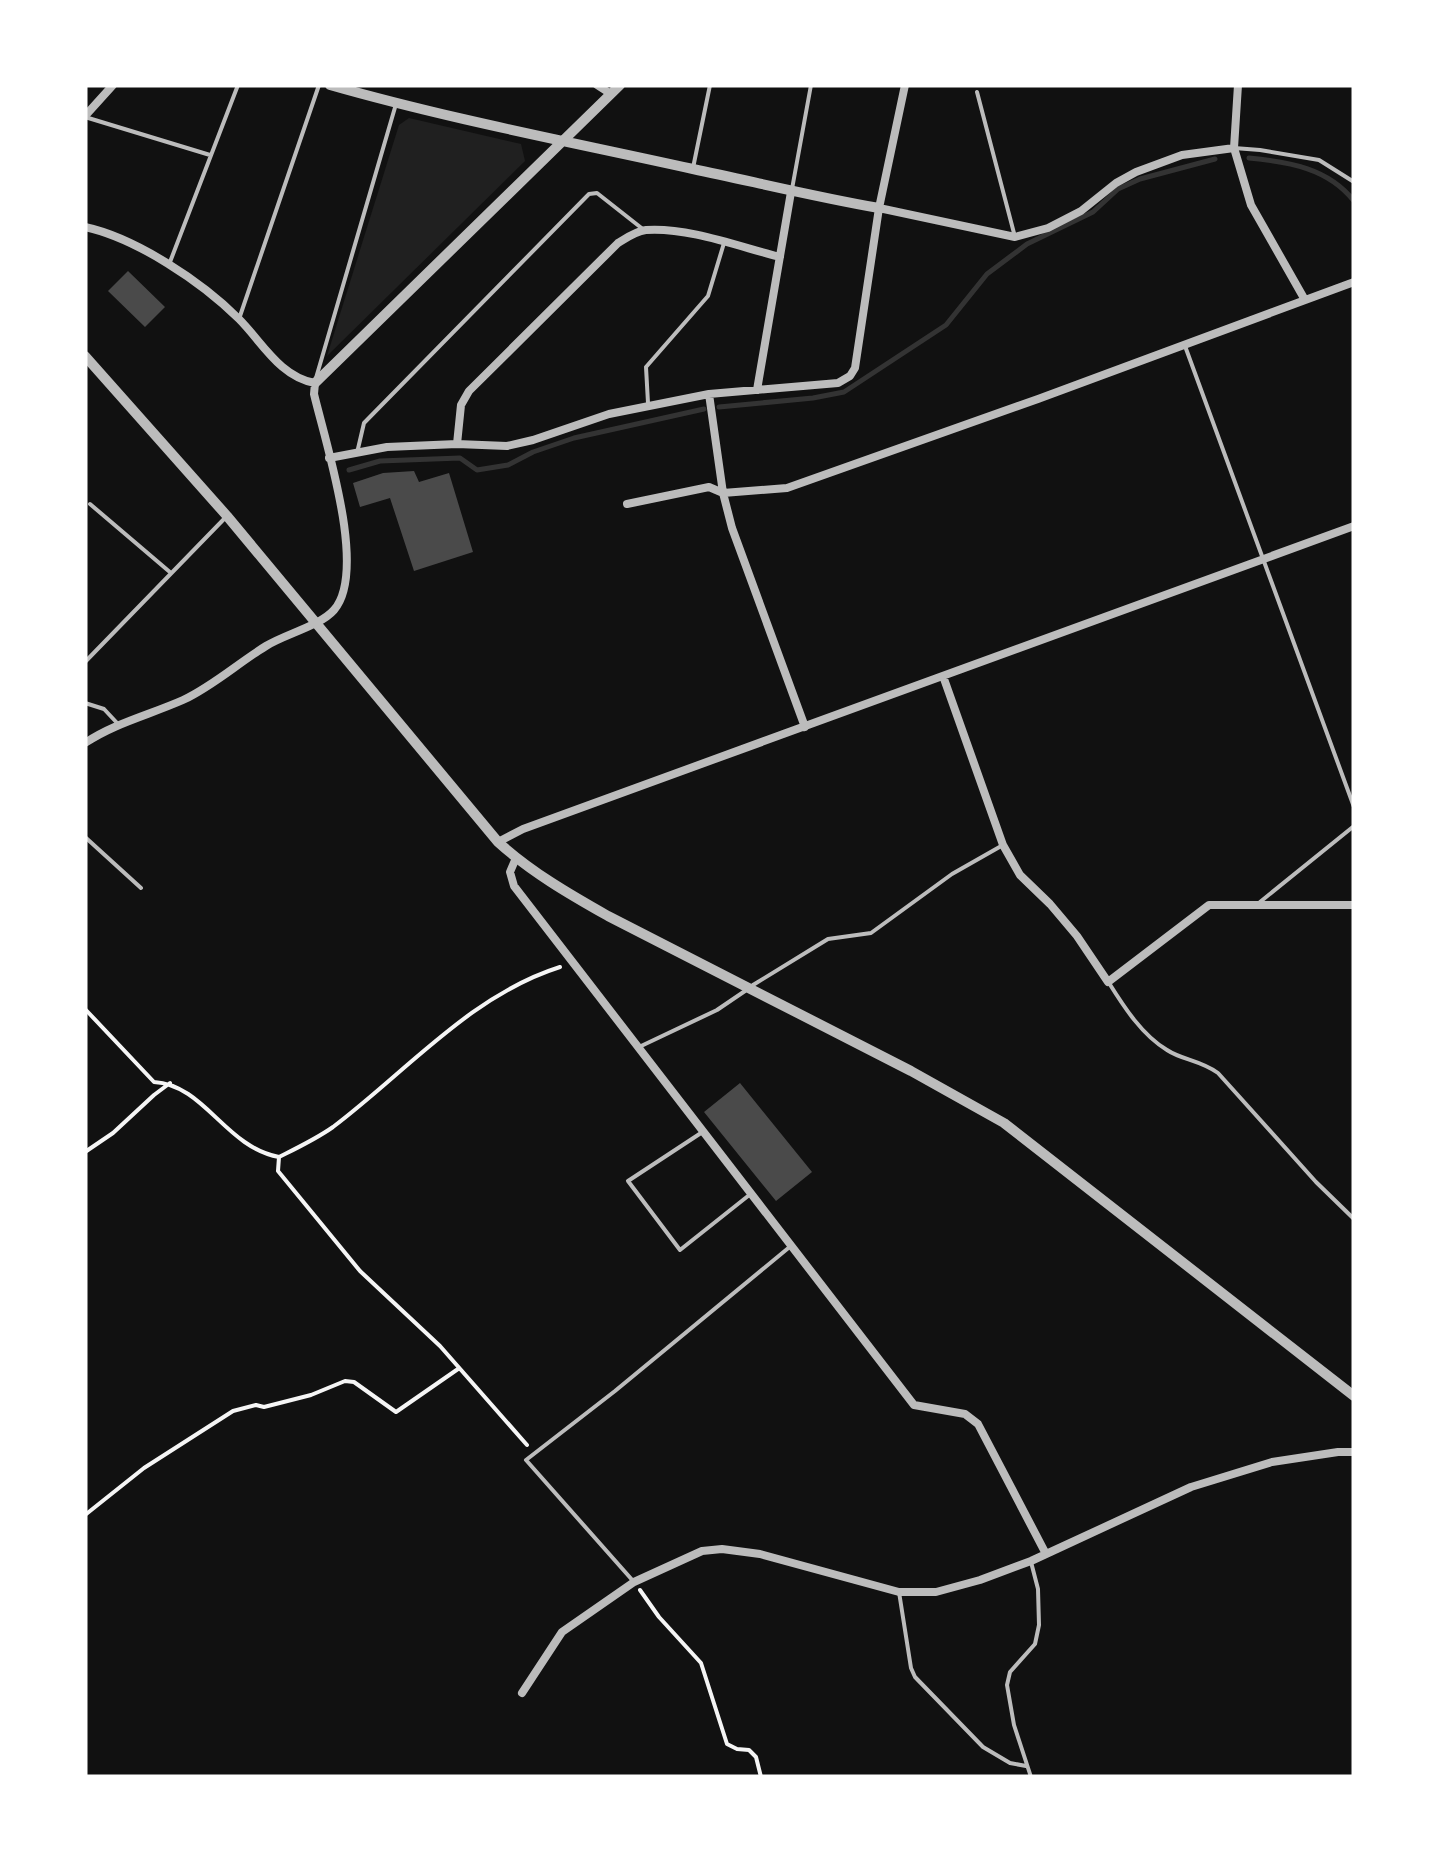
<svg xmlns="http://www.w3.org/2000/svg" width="1439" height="1862" viewBox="0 0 1439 1862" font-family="'PT Sans',sans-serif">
  <rect width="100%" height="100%" fill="#111"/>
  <path fill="#202020" d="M409,118L521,144L525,161L327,356L399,125Z"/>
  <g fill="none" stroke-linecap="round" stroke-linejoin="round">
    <path stroke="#333" stroke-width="5" d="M1249,158C1289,162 1328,168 1354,201
      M719,407L813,398L844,392L946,325L987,274L1027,244L1093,212L1118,189L1140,179L1215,159
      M349,470L380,461L460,458L477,470L508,465L533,452L574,438L704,409"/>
  </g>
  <path fill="#4a4a4a" d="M128,271L165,307L145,327L108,291Z
    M414,471L419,482L449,473L473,552L414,571L390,498L360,507L353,483L383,473Z
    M740,1083L812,1172L776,1201L704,1112Z"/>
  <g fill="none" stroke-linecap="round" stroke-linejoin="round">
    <path stroke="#f5f5f5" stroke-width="4" d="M85,1009L154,1082C205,1085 225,1147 279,1157C297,1148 316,1139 333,1127C406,1072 471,995 560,967
      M85,1152L113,1133L154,1095L170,1083
      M279,1157L278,1171L360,1271L440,1346L527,1445
      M85,1515L144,1468L233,1411L256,1405L264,1407L311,1395L345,1381L354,1382L396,1412L458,1369
      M640,1590L659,1617L701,1663L727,1744L737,1749L749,1750L756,1757L761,1777"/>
    <path stroke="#bcbcbc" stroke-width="4" d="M977,92L1015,237
      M85,117L210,155
      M1234,148L1260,150L1319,160L1354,182
      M693,168L710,85
      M792,189L811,85
      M170,262L238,85
      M239,319L319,85
      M1185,346L1354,807
      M316,378L396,104
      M648,403L646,367L708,296L724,243
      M357,453L364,423L589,194L597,193L644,230
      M90,504L171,573
      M85,662L224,519
      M85,703L104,709L118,724
      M85,837L141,888
      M1260,902L1354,826
      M1109,983C1124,1007 1142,1035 1167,1050C1182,1060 1200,1060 1218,1073L1316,1182L1354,1219
      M753,985L828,939L871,933L952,874L1003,845
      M639,1047L717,1010L745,991
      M701,1133L628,1181L680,1250L748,1196
      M634,1582L526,1460L615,1391L792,1245
      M899,1592L911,1668L915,1677L983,1747L1010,1763L1026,1766
      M1031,1777L1014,1725L1007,1685L1010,1672L1035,1644L1039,1625L1038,1589L1031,1562"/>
    <path stroke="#bcbcbc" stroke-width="8" d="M597,85L611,94
      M1238,85L1234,148L1251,205L1305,300
      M85,116L113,85
      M879,208L1015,237L1048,228L1081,211L1116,183L1136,172L1182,155L1234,148
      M85,227C136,238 202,282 239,319C262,342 280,377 315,383L314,394C325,441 368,571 334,610C320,626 285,634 266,646C238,663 213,686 183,700C149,715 115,723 85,743
      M757,390L791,192
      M709,394L723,493L732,528L805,727
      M457,444L461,405L469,391L618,243C626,238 636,231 646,230C688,227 740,247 780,257
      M329,458L387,447L457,444L507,446L533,440L609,414L709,394L838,383L850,376L855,368L879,208L905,85
      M627,504L709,487L723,493L787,488L1038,399L1354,282
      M943,676L1003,845L1020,875L1050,904L1077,936L1108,982L1209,905H1354
      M498,842L523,829L1354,526
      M516,858L510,872L514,886L914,1405L965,1414L978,1424L1046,1554
      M522,1693L562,1632L634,1582L702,1551L722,1549L760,1554L899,1592H936L980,1580L1031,1561L1191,1487L1272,1462L1338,1452H1354"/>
    <path stroke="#bcbcbc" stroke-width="10" d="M330,85C449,119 571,142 693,169C755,182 816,197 879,208
      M85,356L227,516L498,842C531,872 569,894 608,916L911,1071L1004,1123L1354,1396
      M315,383L620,85"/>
  </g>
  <rect width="1439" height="1862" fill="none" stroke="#ffffff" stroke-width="175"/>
</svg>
